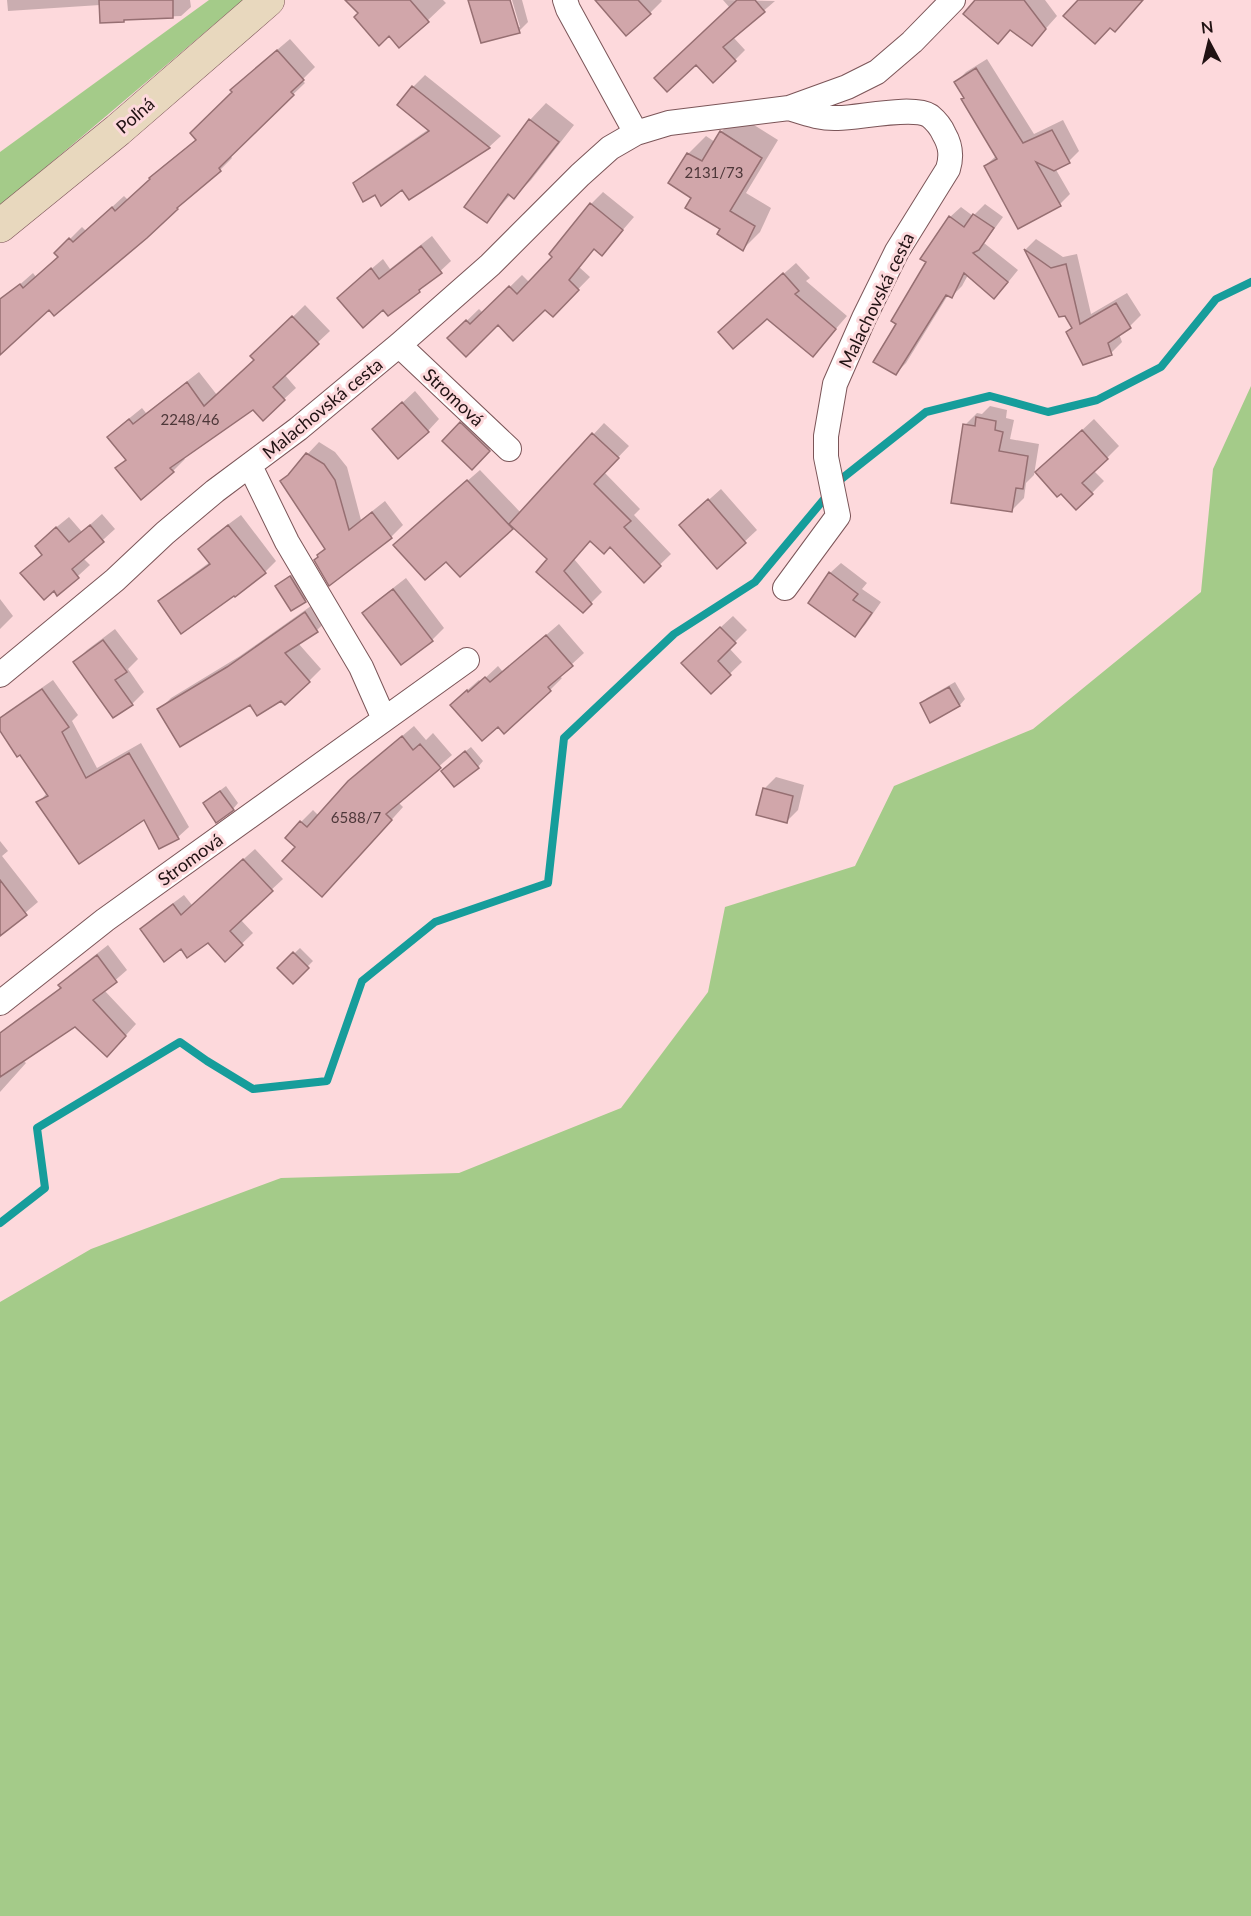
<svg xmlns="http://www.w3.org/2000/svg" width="1251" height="1916" viewBox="0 0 1251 1916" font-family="Lato,sans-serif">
  <rect width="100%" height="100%" fill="#fdd9dc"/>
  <path fill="#a4cb89" d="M209,0H243L0,206V152Z
    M1251,386V1916H0V1302L91,1249L281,1178L459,1173L621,1108L708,992L725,907L855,866L894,786L1033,729L1201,592L1213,469Z"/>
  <path fill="#0003" d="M7,0H190L191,7L181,16L126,18L124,21L100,5L8,11Z
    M365,0H443L446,3L427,21L389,34L360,13Z
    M470,0H509L516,27H520L512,0H522L528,22L519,31Z
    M605,0H661L662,1L650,13Z
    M723,0L775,1L733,37L745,50L735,60L696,63L730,8Z
    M977,0H1045L1057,16L1032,44L1011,29L998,42Z
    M290,39L315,67L302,80L305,83L230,155L232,158L220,170L177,208L50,308L0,343V302L33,273L36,277L60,256L56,253L82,227L86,231L124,196L128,200L163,166L197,139L244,78Z
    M987,59L1034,134L1063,120L1079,151L1069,161L1055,168L1070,194L1060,204L985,166L996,156L962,100L965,97L956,82L966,72Z
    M425,75L501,136L489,147L409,198L402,187L376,193L355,184L367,172L429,129L413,87Z
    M546,103L574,125L531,180L514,197L511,194L487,221L530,120Z
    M738,115L778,140L746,193L771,208L760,232L743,249L693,197L670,183L688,154L706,136L715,142L721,132Z
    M603,192L634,217L602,254L595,248L579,267L590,277L553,315L545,308L449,338L479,309L483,313L522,275L530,283L554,257L551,254L591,204Z
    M985,204L1003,217L984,243L1018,270L1005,286L968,275L962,286L952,296L948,295L906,363L896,373L898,324L950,217L961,207L973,216Z
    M432,236L451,261L419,291L384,308L349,288L383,259L390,269Z
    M1036,239L1063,257L1077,254L1091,314L1127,293L1141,315L1130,326L1119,334L1122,342L1111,353L1073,327L1066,314L1060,315L1026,249Z
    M796,263L810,278L806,281L847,316L813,355L767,317L736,316Z
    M305,305L330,331L284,374L296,388L284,399L254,408L183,458L185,459L173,471L117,469L127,459L109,437L121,425L142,408L146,413L199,372L217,395L256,359L253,356Z
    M415,391L439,419L428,431L386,418Z
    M990,406L1007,410L1006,418L1014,420L1010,439L1039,444L1034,475L1026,483L1024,498L1012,510L965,425L977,413L982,414Z
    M473,411L501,438L472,467L444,441Z
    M1094,419L1119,446L1094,471L1104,481L1092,493L1061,492L1049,461Z
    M604,423L629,446L604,472L640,509L634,515L671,554L644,580L611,546L591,540L574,559L602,592L583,611L549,559L513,526L461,575L446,560L407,533L480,470L521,513Z
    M319,442L335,452L347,467L361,520L385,501L403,525L391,537L330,584L319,555L326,548L282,481Z
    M721,489L757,530L717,567L693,514Z
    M102,514L115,529L83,558L90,565L58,594L54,589L22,573L43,554L48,534L69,517L82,532Z
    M241,515L276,561L265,572L160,601L172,590L210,562L200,549L211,537Z
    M841,563L867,583L862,589L881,602L865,625L855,635L830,573Z
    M296,571L310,595L305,600L277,586Z
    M406,578L444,628L432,640L364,613L375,602Z
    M0,599L13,616L0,629Z
    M318,601L329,619L317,630L298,643L321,669L309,681L282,699L250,703L159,710L171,698L240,656Z
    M733,616L747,630L729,648L742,662L711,692L695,651Z
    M559,624L584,653L559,676L562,678L550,690L504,732L463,694L479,680L481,682L498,666L503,672Z
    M115,629L138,659L128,669L144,692L132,704L75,662L87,650Z
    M53,680L78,715L72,721L97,768L141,743L189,827L178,837L144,818L38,803L47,793L20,753L0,729V718L7,712Z
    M955,682L965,699L960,705L931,720L922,703L927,698Z
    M414,726L426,740L433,733L452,755L398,802L403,807L334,884L297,847L301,822L313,810L319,816L362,770Z
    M471,747L483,761L478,767L448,765Z
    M776,777L804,785L798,810L786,822L764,789Z
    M226,786L238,803L233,809L210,798Z
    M0,841L8,851L2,856L38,902L0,934Z
    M255,849L283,879L240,919L253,933L225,960L208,941L181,947L142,929L153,918L184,895L192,905Z
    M108,945L127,970L104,990L136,1024L118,1044L75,1025L4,1032L15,1021L61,987L60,985L71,974Z
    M300,948L313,961L293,981L279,968Z
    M0,1040L26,1063L0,1092Z"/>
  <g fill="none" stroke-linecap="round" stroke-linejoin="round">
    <path stroke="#169d9b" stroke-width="8" d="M0,1223L45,1188L37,1128L180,1042L207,1061L253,1089L327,1081L362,981L435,922L548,883L564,738L674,634L755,582L840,480L926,412L990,396L1048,412L1097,400L1161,367L1216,299L1251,282"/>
  </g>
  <path fill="#d1a6aa" stroke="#966f72" stroke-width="1.5" d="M99,0H173V18L124,20V22L100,23Z
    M345,0H410L429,22L399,48L389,36L379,46L354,17L358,13Z
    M468,0H510L520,33L481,43Z
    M595,0H638L651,14L626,36Z
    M737,0H755L765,12L723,47L736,61L713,83L696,65L667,92L654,78Z
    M975,0H1024L1046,29L1032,46L1010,30L998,44L963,14Z
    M1078,0H1143L1115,32L1110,28L1095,44L1063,16Z
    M277,50L304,80L291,92L294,95L219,168L221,171L177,208L178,209L147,238L54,316L49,310L0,355V299L20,284L23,288L58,257L54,253L69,238L73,242L112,207L115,211L150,179L149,178L196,140L190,133L232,92L230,90Z
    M976,68L1023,143L1052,130L1070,163L1054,171L1036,162L1061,206L1018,229L984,166L997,159L961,99L964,98L954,82Z
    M412,86L490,148L409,200L402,190L381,206L375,195L363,202L353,183L429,131L397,105Z
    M529,119L559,142L514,199L508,194L487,223L464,207Z
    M720,131L762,158L730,211L755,226L743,251L717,234L720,229L685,208L691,198L668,183L687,153L702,161Z
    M590,203L623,230L602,256L594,249L569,280L579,290L553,317L545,310L513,341L498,325L466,357L447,338L466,320L470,324L509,286L517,294L552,257L549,254Z
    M973,214L994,228L979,250L973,253L1008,282L994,299L964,273L952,298L946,295L896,375L873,362L896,324L891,321L926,262L920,259L949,216L964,227Z
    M421,246L442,273L419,290L420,292L388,316L383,310L363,328L337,298L371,268L379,279Z
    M1024,249L1051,268L1066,264L1080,324L1116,303L1131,328L1108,343L1112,355L1083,365L1066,332L1072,328L1065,316L1059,317Z
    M783,273L799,291L795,294L836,329L813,357L767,319L733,349L718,332Z
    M292,316L319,344L273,387L285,400L263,421L253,410L170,468L174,472L141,500L115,468L126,460L107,437L129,419L133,424L187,382L204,406L254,360L250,356Z
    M402,402L429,432L398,459L372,429Z
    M976,417L996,421L995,430L1003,432L999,451L1028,456L1023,489L1016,488L1012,512L951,503L963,424L975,426Z
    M460,422L490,451L472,470L442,441Z
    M1082,430L1108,459L1082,483L1093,494L1076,510L1061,494L1057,497L1035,472Z
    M592,433L619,458L594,484L631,521L624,527L661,566L644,583L610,547L604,554L590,541L564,571L592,604L583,613L536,572L547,559L509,524Z
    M306,453L324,464L335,480L349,530L372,512L392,538L329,586L314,560L318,557L317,555L325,549L280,481L288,475Z
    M467,480L513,529L460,577L446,562L425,580L393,545Z
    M708,499L746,543L717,569L679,525Z
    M90,525L104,542L72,569L79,578L57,596L54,591L44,600L20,573L42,555L35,546L56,527L69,542Z
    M228,525L266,573L235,597L234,596L181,634L158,601L210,564L198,549Z
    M829,572L858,594L853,600L872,613L855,637L808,603Z
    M290,576L306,602L291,611L275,586Z
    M393,589L433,641L401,665L362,613Z
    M305,612L318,632L285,653L310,682L285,705L281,701L257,716L250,705L180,747L157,709L227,667Z
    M720,627L736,643L718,661L731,675L711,694L681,663Z
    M546,635L573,666L548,687L551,691L504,734L498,727L482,741L450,705L467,690L468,692L485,677L490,682Z
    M103,640L127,672L115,680L133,705L113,718L73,662Z
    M949,687L960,706L930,723L920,703Z
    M42,689L69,727L62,732L86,778L129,753L179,839L159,849L144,820L79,864L36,802L48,796L20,755L17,757L0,731V718Z
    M402,736L413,750L420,744L441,768L386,814L392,820L322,897L282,861L295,847L285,838L300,821L307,827L348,781Z
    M465,751L479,768L454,787L441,771Z
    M763,788L793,796L787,823L756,815Z
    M220,791L234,810L216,823L203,803Z
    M243,859L273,891L230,931L243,945L225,962L208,943L187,958L181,949L164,962L140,929L173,904L181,915Z
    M0,880L27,915L0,936Z
    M293,952L309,968L293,984L277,968Z
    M97,955L117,982L93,1000L126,1036L107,1057L75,1027L0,1077V1033L61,988L58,985Z"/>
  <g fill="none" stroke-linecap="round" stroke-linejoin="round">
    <defs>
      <path id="street" d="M565,0L568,9L636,133
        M399,345L509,449
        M250,466L287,542L361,667L384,719
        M785,588L838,516L826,457V436L835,384L864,318L897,251L948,169C952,156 951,146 944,134C941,127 936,121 930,116C913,105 859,118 838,118C821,119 805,113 789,108
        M0,675L115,580L165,533L215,491L298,429L399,345L490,265L580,175L610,148L636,133L669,123L789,108L847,87L877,72L912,42L953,0
        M0,1003L105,920L467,660"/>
      <path id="secondary" d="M0,226L118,130L268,0"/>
    </defs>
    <use href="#street" stroke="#7b5558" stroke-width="26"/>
    <use href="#secondary" stroke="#7b5558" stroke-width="34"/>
    <use href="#street" stroke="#fff" stroke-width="24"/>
    <use href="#secondary" stroke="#e8d8be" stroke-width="33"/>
  </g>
  <g text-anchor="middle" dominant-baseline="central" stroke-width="6" stroke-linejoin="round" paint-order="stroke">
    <g font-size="15" fill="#4d3739">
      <text x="714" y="172">2131/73</text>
      <text x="190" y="419">2248/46</text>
      <text x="356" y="817">6588/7</text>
    </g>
    <g font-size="18" fill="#211213" stroke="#fdd9dc">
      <text transform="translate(135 115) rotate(-41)">Poľná</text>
      <text transform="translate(876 300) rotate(-64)">Malachovská cesta</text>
      <text transform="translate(454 397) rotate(43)">Stromová</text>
      <text transform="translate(322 408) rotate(-39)">Malachovská cesta</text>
      <text transform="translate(190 859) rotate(-36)">Stromová</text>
    </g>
  </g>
  <g transform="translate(1209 42) rotate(353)" stroke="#fdd9dc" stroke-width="4.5" paint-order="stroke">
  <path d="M0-4.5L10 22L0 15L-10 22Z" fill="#211213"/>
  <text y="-9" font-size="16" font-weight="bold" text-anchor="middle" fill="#211213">N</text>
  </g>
</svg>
